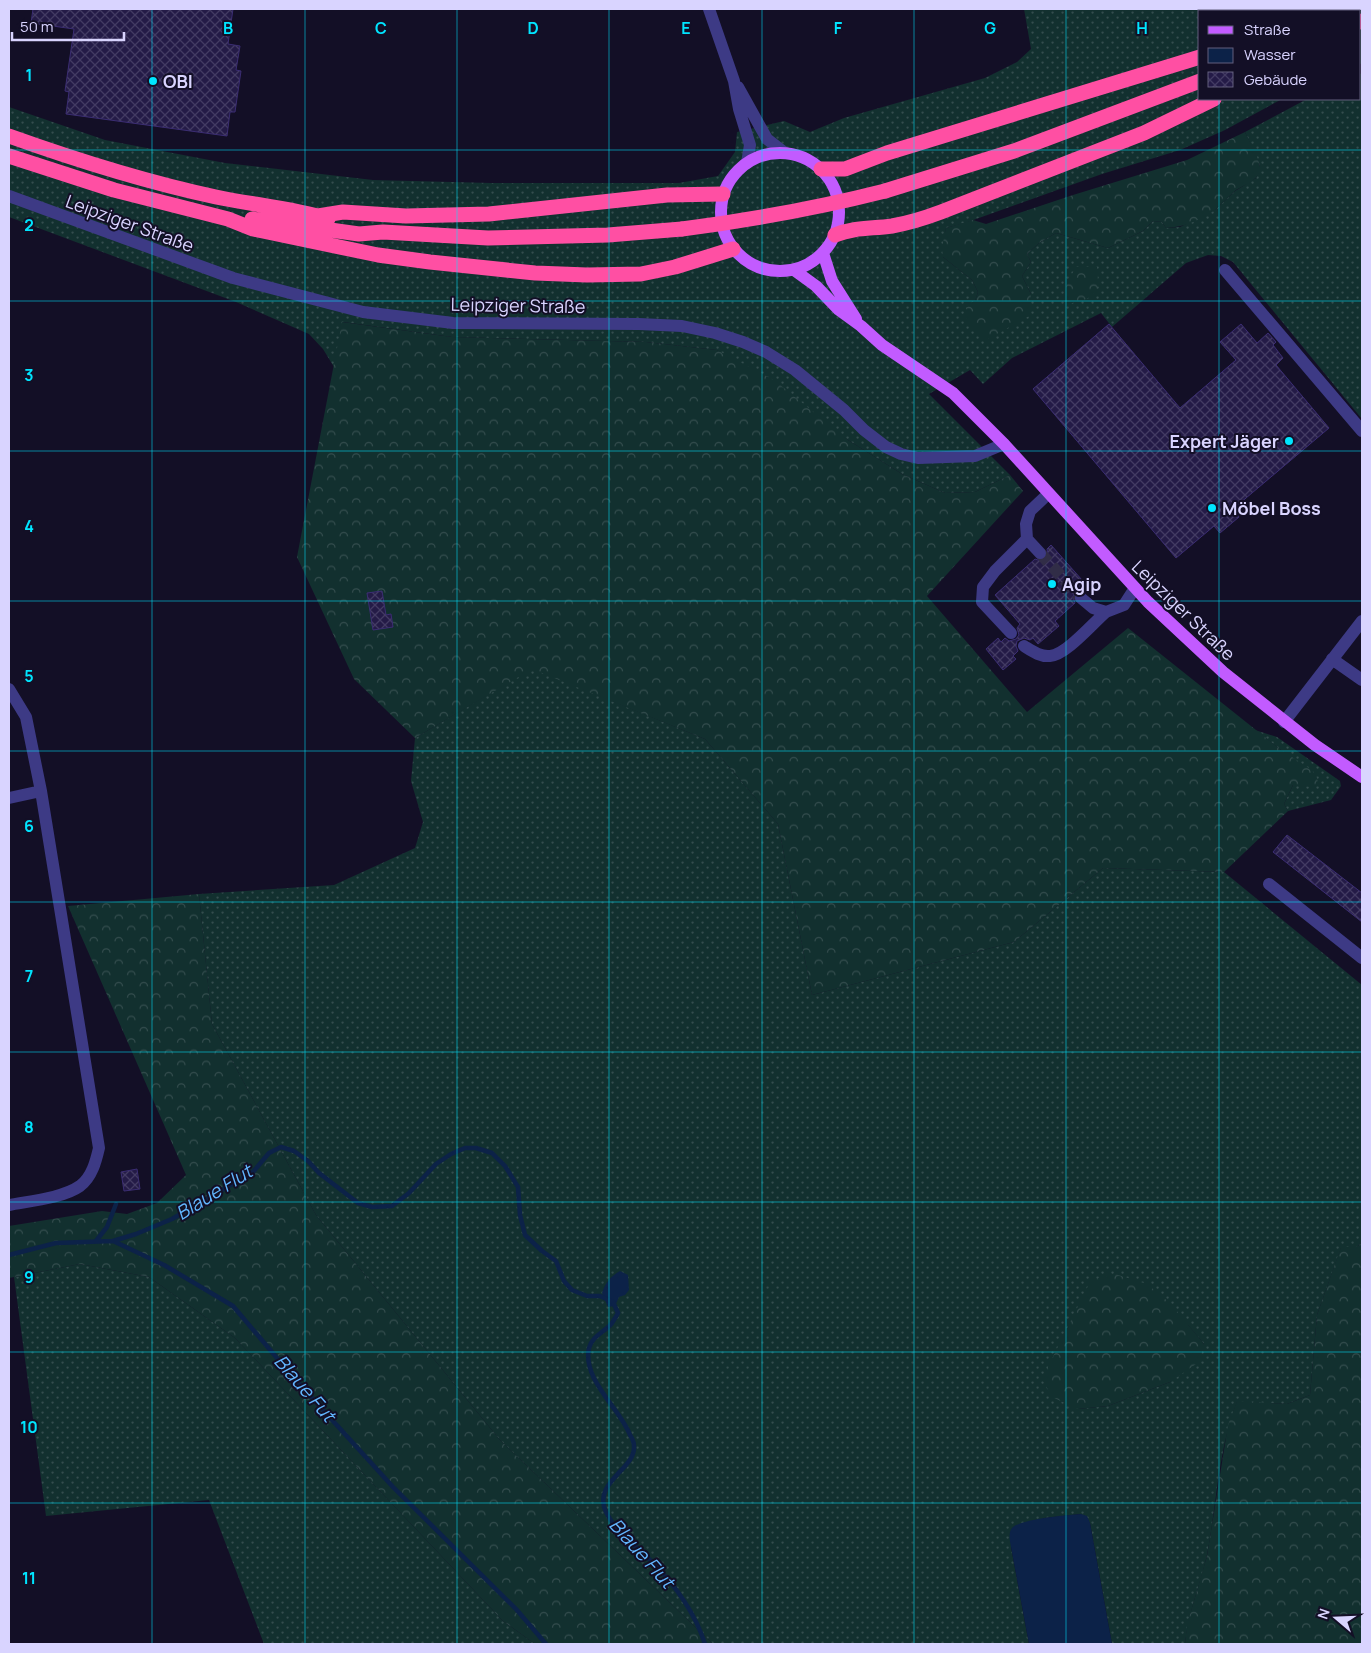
<svg xmlns="http://www.w3.org/2000/svg" width="1371" height="1653" viewBox="0 0 1371 1653" font-family="Manrope,sans-serif">
  <defs>
    <pattern id="grass-dots" width="8" height="8" patternUnits="userSpaceOnUse" patternTransform="scale(1.25)"><rect width="8" height="8" fill="#12302f"/><path d="M2 2h.1M6 6h.1" fill="none" stroke="#344d4e" stroke-width="1.8" stroke-linecap="round"/></pattern>
    <pattern id="forest-crowns" width="20" height="18" patternUnits="userSpaceOnUse" patternTransform="scale(1.25)"><rect width="20" height="18" fill="#12302f"/><path d="M2 6a3 3 0 1 1 6 0M12 15a3 3 0 1 1 6 0" fill="none" stroke="#344d4e"/></pattern>
    <pattern id="building-cross-hatch" width="8" height="8" patternUnits="userSpaceOnUse" patternTransform="scale(1.25)"><rect width="8" height="8" fill="#241b47"/><path d="M0 0l8 8M0 8l8-8" fill="none" stroke="#433b63"/></pattern>
  </defs>
  <rect width="100%" height="100%" fill="#130f26"/>
  <path fill="url(#grass-dots)" fill-rule="evenodd" d="M1024,9H1362V63L1360,64V11H1200V99H1282L1225,130L1180,150L1102,174L965,223L946,228L943,257L972,280L978,292L975,301L1031,294L1022,276L1031,262L1027,254L1039,243L1056,233L1108,248L1143,231L1153,221L1162,222L1166,228L1180,227L1216,209L1235,191L1256,178L1259,172L1260,165L1245,132L1307,99H1360V74L1362,73V419L1233,262L1221,256L1208,255L1186,263L1112,327L1101,313L1012,358L983,384L970,370L929,394L1010,475L975,492L945,493L902,474L848,440L717,350L646,342L452,337L343,322L334,367L323,349L309,334L236,302L9,217V107L105,140L225,163L373,180L491,183H679L718,176L735,152L737,132L784,121L810,132L844,118L985,78L1017,62L1031,49Z
    M532,668L705,739L778,824L812,995L1014,942L1103,868L1224,872L1362,985V1242L1357,1247L1341,1248L1317,1315L1310,1395L1287,1404L1237,1402C1218,1450 1217,1504 1207,1555C1200,1586 1188,1613 1185,1644H1112L1090,1523L1081,1514L1044,1518L1011,1547L1029,1644H713L500,1440L316,1215L212,1024L199,894L334,885L415,848L423,822L411,781L415,738ZM1188,1325L1204,1344L1170,1382L1108,1406L1078,1409Z
    M1255,730L1277,737L1340,781L1341,786L1331,800L1288,811L1284,804L1293,785L1281,750Z
    M80,1264L149,1277L235,1338L503,1621L535,1644H264L209,1500L46,1516L14,1277Z"/>
  <path fill="url(#forest-crowns)" d="M1245,132C1249,141 1262,162 1260,171C1257,181 1244,185 1236,190C1229,196 1223,203 1216,209C1201,220 1185,227 1166,228L1162,222L1153,221L1143,231L1108,248L1056,233L1039,243L1027,254L1031,262L1022,276L1031,294L1029,316L986,340L976,335L966,318V304L975,301L978,292L972,280L943,257L942,248L946,228L973,220L986,224L1073,195L1187,160Z
    M1076,267H1097C1100,294 1095,299 1068,304C1062,289 1068,281 1076,267Z
    M342,322L452,337L646,342L717,350L774,380L848,440L902,474L945,493L975,492L1010,475L1023,491L927,596L1027,712L1128,628L1281,750L1312,770L1317,778L1318,783L1314,787L1293,785L1284,804L1288,811L1224,872L1103,868L1014,942L812,995L778,824L705,739L532,669L415,738L354,679L297,557Z
    M199,894L212,1024L316,1215L500,1440L713,1644H535L503,1621L235,1338L149,1277L80,1264L9,1278V1226L102,1211L127,1214L157,1203L186,1175L68,906Z
    M1362,1242V1644H1185L1187,1625L1207,1556L1228,1425L1237,1401L1287,1404L1310,1395L1317,1315L1341,1247H1357Z
    M1115,1274L1147,1284L1171,1304L1204,1344L1199,1362L1170,1382L1108,1406L1078,1409L1052,1397L1042,1379L1091,1280Z"/>
  <path fill="#0c2248" d="M620,1271L628,1275L629,1290L625,1295L619,1297L615,1306L608,1307L602,1293C605,1283 611,1276 620,1271Z
    M1081,1514L1087,1516L1090,1523L1112,1644H1029L1011,1547C1010,1541 1008,1533 1012,1528C1020,1519 1068,1515 1081,1514Z"/>
  <g fill="none" stroke-linecap="round" stroke-linejoin="round">
    <path stroke="#0c2248" stroke-width="4.5" d="M96,1241L107,1227L116,1204
      M113,1241L136,1234L172,1219L253,1172L269,1153L281,1147L294,1151L308,1161L319,1173L358,1203L372,1207L392,1206L409,1193L436,1164L451,1154L465,1148H476L492,1153L505,1166L518,1187L520,1215L525,1235L542,1251L556,1261L564,1281L572,1290L587,1296H600L613,1302L618,1313C616,1317 614,1320 612,1323C605,1332 592,1336 589,1348C582,1380 620,1408 630,1435C632,1438 634,1443 634,1446C636,1469 592,1482 606,1512C616,1533 637,1546 652,1562C675,1585 695,1613 705,1644
      M9,1255L56,1243L113,1241L164,1265L233,1306L293,1377L393,1487L516,1609L546,1644"/>
  </g>
  <path fill="url(#building-cross-hatch)" stroke="#3b2d73" d="M33,9H233L228,44L240,46L236,70L241,71L235,112H230L227,136L66,114L69,92L65,91L74,29L31,23Z
    M1109,324L1180,408L1236,360L1220,342L1241,324L1257,343L1268,333L1276,342L1273,345L1283,358L1276,365L1329,428L1233,509L1239,517L1220,533L1214,526L1176,558L1033,389Z
    M1051,545L1090,589L1087,592L1082,590L1075,592L1073,597L1075,603L1055,621L1059,626L1038,644L1033,638L1030,640L1024,638L1017,641L1016,646L1018,651L1013,656L1016,659L1003,670L986,649L998,638L1001,642L1005,638L1009,641L1016,639L1019,635L1017,628L1020,624L995,595L1035,559L1041,561L1045,559L1048,555L1047,549Z
    M382,591L386,615L391,614L393,627L373,630L367,593Z
    M1287,835L1362,893V922L1273,852Z
    M137,1169L140,1189L124,1191L121,1172Z"/>
  <g fill="none" stroke-linecap="round" stroke-linejoin="round">
    <path stroke="#312d47" stroke-width="12" stroke-dasharray="12 6" stroke-linecap="butt" d="M1040,553L1081,598"/>
    <path stroke="#3d3a85" stroke-width="12" d="M709,9L734,81L739,109L750,145L747,163
      M738,87L767,139L785,153
      M9,196L233,278L363,312L453,323L639,324L682,326L715,333L743,342L766,352L795,370L844,410L864,430L886,447L901,454L918,458L975,456L1004,444
      M1225,270L1362,431
      M1040,553L1027,539L1026,524L1030,511L1048,494
      M1081,598L1093,608L1106,612L1124,605L1135,588
      M1011,633L982,602L983,587L995,571L1027,539
      M1024,646C1032,651 1040,657 1050,656C1066,655 1093,623 1106,612
      M1332,659L1362,680
      M9,689L26,717L41,791L99,1148C96,1161 92,1177 80,1186C63,1198 30,1201 9,1205
      M1284,722L1362,621
      M9,798L41,791
      M1269,884L1362,958"/>
    <path stroke="#c25bff" stroke-width="12" d="M721 212a59 59 0 1 1 118 0a59 59 0 1 1-118 0Z
      M823,253L832,281L856,319
      M794,270L816,286L839,310L861,326L882,345L953,393L1004,444L1148,602L1223,672L1315,745L1362,777"/>
    <path stroke="#ff4fa3" stroke-width="15" d="M1360,22L1362,21
      M9,136C76,160 146,182 216,197C253,205 292,208 328,219
      M9,156L114,190L228,219L253,229L378,255L430,262L535,273L587,275L641,274L675,267L733,249
      M821,169H845L887,153L1200,57
      M885,191L1014,151L1200,81
      M318,216L343,212L406,216L489,214L667,195L723,194
      M252,219L359,234L383,232L488,238L608,235L682,229
      M835,235C855,227 871,229 892,226C909,223 925,218 941,212L1144,133L1214,99"/>
    <path stroke="#ff4fa3" stroke-width="15" d="M682,229C751,220 818,208 885,191"/>
  </g>
  <path fill="none" stroke="#00e5ff" stroke-width="1" stroke-opacity="0.55" d="M152,9V1644M305,9V1644M457,9V1644M609,9V1644M762,9V1644M914,9V1644M1066,9V1644M1219,9V11M1219,99V1644M9,150H1362M9,301H1362M9,451H1362M9,601H1362M9,751H1362M9,902H1362M9,1052H1362M9,1202H1362M9,1352H1362M9,1503H1362"/>
  <g fill="#00e5ff" stroke="#130f26" stroke-width="2">
    <circle cx="153" cy="81" r="5"/>
    <circle cx="1289" cy="441" r="5"/>
    <circle cx="1212" cy="508" r="5"/>
    <circle cx="1052" cy="584" r="5"/>
  </g>
  <g text-anchor="middle" dominant-baseline="central" stroke-width="4" stroke-linejoin="round" paint-order="stroke">
    <g font-size="18" font-weight="bold" fill="#d9d4ff" stroke="#130f26" text-anchor="start">
      <text x="163" y="81">OBI</text>
      <text x="1279" y="441" text-anchor="end">Expert Jäger</text>
      <text x="1222" y="508">Möbel Boss</text>
      <text x="1062" y="584">Agip</text>
    </g>
    <g font-size="18" fill="#d9d4ff" stroke="#130f26">
      <text transform="translate(130 223) rotate(20)">Leipziger Straße</text>
      <text transform="translate(518 305) rotate(1)">Leipziger Straße</text>
      <text transform="translate(1184 610) rotate(44)">Leipziger Straße</text>
    </g>
    <g font-size="19" font-style="italic" fill="#62b6ff" stroke="#130f26">
      <text transform="translate(214 1192) rotate(-32)">Blaue Flut</text>
      <text transform="translate(305 1388) rotate(49)">Blaue Fut</text>
      <text transform="translate(642 1553) rotate(48)">Blaue Flut</text>
    </g>
  </g>
  <g font-size="16" text-anchor="middle" font-weight="bold" fill="#00e5ff" stroke="#130f26" stroke-width="4" stroke-linejoin="round" paint-order="stroke">
    <text x="228" y="34">B</text>
    <text x="381" y="34">C</text>
    <text x="533" y="34">D</text>
    <text x="686" y="34">E</text>
    <text x="838" y="34">F</text>
    <text x="990" y="34">G</text>
    <text x="1142" y="34">H</text>
    <text x="29" y="81">1</text>
    <text x="29" y="231">2</text>
    <text x="29" y="381">3</text>
    <text x="29" y="532">4</text>
    <text x="29" y="682">5</text>
    <text x="29" y="832">6</text>
    <text x="29" y="982">7</text>
    <text x="29" y="1133">8</text>
    <text x="29" y="1283">9</text>
    <text x="29" y="1433">10</text>
    <text x="29" y="1584">11</text>
  </g>
  <rect width="1371" height="1653" fill="none" stroke="#d9d4ff" stroke-width="20"/>
  <rect x="1198" y="10" width="162" height="90" fill="#130f26" stroke="#625e7d"/>
  <rect x="1208" y="26" width="25" height="8" fill="#c25bff" stroke="#625e7d"/>
  <text x="1244" y="35" font-size="15" fill="#d9d4ff">Straße</text>
  <rect x="1208" y="48" width="25" height="15" fill="#0c2248" stroke="#625e7d"/>
  <text x="1244" y="60" font-size="15" fill="#d9d4ff">Wasser</text>
  <rect x="1208" y="72" width="25" height="15" fill="url(#building-cross-hatch)" stroke="#625e7d"/>
  <text x="1244" y="85" font-size="15" fill="#d9d4ff">Gebäude</text>
  <g transform="translate(1336 1618) rotate(289)" stroke="#130f26" stroke-width="4" paint-order="stroke">
  <path d="M0-4L9 19L0 12L-9 19Z" fill="#d9d4ff"/>
  <text y="-8" font-size="14" font-weight="bold" text-anchor="middle" fill="#d9d4ff">N</text>
  </g>
  <path d="M12 32v8h112v-8" fill="none" stroke="#d9d4ff" stroke-width="2.5"/>
  <text x="20" y="32" font-size="15" fill="#d9d4ff" stroke="#130f26" stroke-width="4" paint-order="stroke">50 m</text>
</svg>
